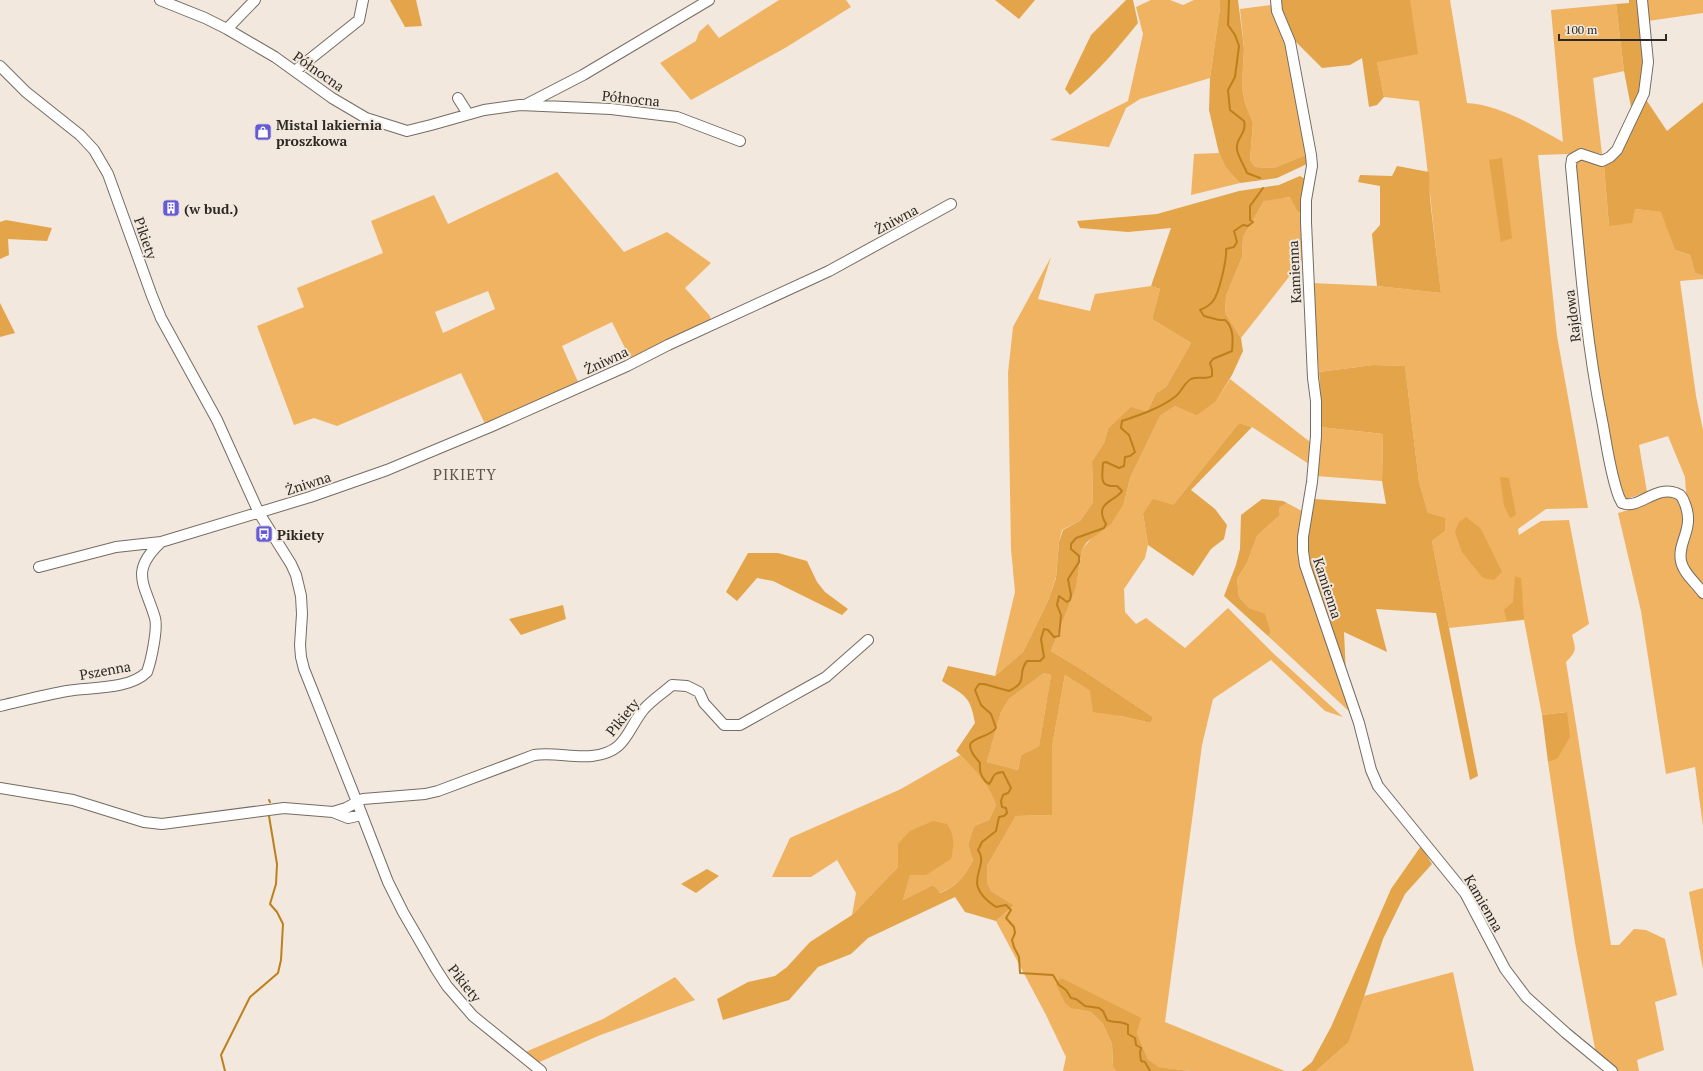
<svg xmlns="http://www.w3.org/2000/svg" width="1703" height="1071" viewBox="0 0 1703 1071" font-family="'PT Serif',serif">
  <rect width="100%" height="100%" fill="#f2e8dd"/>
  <path fill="#efb361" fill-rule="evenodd" d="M779,0H846L851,7L785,48L691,100L660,63L696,41L699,32L708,24L719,38Z
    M1151,0H1170L1183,5L1194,0H1220V8L1210,78L1140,99L1126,108L1109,147L1050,140L1128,101L1143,34L1136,7Z
    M1410,0H1450L1467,103C1501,105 1534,126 1563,142L1551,10L1616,4L1624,71L1593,78L1602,154L1584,150L1569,154L1538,155L1557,336L1588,508L1546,509L1518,529L1519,535L1541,521L1569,520L1589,624L1572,635C1576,650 1577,651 1566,662L1611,945H1619L1634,929L1646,930L1665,939L1677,995L1655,1002L1664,1050L1637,1060L1639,1071H1618L1596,1054L1575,943L1548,762L1557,759L1566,712L1542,715L1524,620L1449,628L1432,541L1445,531L1428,513L1419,482L1405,366L1373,365L1319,372L1312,283L1377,286L1441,293C1433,229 1428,165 1419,101L1384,97L1377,62L1410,6Z
    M1646,0H1703V13L1648,21Z
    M1271,5L1286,42L1306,155L1274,168L1255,167L1250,160L1253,123L1245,103L1242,87L1244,48L1240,9Z
    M1219,153L1226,168L1240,183L1191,195L1194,154Z
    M1583,160L1604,166L1609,226L1635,209L1662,212L1675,250L1690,255L1695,273L1703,276V279L1680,281L1696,396L1703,430V588L1684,561L1693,520L1686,493L1685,477L1668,436L1639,445L1647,492L1627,499L1620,492L1600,388L1584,261L1576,161Z
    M557,172L624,252L667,232L711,263L685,288L710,316L711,322L630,358L612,322L562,346L579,384L485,424L461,373L337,426L314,418L294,425L257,326L304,307L297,288L383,253L371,221L434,195L448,224ZM488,291L495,309L443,333L435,312Z
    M1291,197L1298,211H1302L1303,259L1241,338L1225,313L1226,296L1242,257L1243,237L1264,201L1269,199Z
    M1051,257L1038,299L1090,311L1095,294L1151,286L1160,289L1152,319L1191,343L1166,387L1156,393L1147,412L1108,429L1104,443L1092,461L1093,502L1081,520L1062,530L1059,542L1056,577L1048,601L1023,652L995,676L1015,592L1011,549L1008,373L1013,327Z
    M1230,379L1310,442L1309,464L1252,427L1239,423L1173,505L1143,514L1148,545L1145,558L1124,589L1125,612L1136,624L1146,618L1185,648L1228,608L1275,655L1343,717L1325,711L1271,660L1213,699L1202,745L1165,1022L1285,1071H1190L1157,1067L1148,1059L1137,1033L1140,1018L1071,1008L1091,1012L1103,1024L1112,1044L1113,1067L1116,1071H1063L1066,1057L1046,1015L996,921L1014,905L991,891L987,882V866L1016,816L1052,815V747L1065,675L1090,691L1121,716L1151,723L1153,717L1081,669L1051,651L1076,588L1082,549L1124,503L1130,478L1160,416L1175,406L1216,401Z
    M1320,427L1383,434L1382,481L1316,476Z
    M1660,494L1678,497L1686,521L1676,555L1703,599V826L1695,767L1666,774L1641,611L1618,513L1635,508Z
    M1287,503L1302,511L1299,539L1353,715L1268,636L1271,632L1265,615L1249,608L1239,597L1237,579L1247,563L1257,536L1280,515L1279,508Z
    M1044,673L1051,675L1039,746L1021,755L1018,770L987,762L1001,712L1009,699Z
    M960,755C976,769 989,784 996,805L989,820L974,826L968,845L973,860C965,876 956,887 939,893L933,885L903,900L910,874L898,867L852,915L856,893L837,860L811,877H772L790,838L901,789Z
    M1703,888V969L1689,892Z
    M1453,972L1474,1071H1316L1349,1042L1364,996Z
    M675,977L695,1000L598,1036L535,1064L523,1053L603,1019Z"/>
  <path fill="#e3a44a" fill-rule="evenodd" d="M390,0H416L422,26L405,27Z
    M995,0H1035L1019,19Z
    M1126,0H1133L1138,23C1117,49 1096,74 1070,95L1065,89L1091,35Z
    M1220,0H1238L1244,48L1242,87L1245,103L1253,123L1250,160L1255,167L1274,168L1306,155L1307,164L1277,178L1240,183L1226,168L1219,153L1209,110L1210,78L1220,8Z
    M1280,0H1410L1418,54L1377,62L1384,97L1377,105L1369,107L1362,58L1350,65L1322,68L1292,38L1281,10Z
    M1629,0H1638L1643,56L1640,92L1631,107L1624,71L1616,4L1629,3Z
    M1645,98L1667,131L1703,102V276L1695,273L1690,255L1675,250L1661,212L1635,209L1632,223L1609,226L1604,166L1621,153Z
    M1502,158L1512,238L1501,242L1489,160Z
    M1397,166L1429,172L1430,199L1441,293L1377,286L1372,234L1380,225V186L1358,182L1360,175L1392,176Z
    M1300,176L1305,179L1302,211L1298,212L1290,197L1264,201L1243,237L1242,257L1226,296L1225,313L1241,338L1243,351L1232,375L1216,401L1197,415L1175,406L1160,416L1130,478L1124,503L1111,524L1087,542L1082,549L1076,588L1051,651L1081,669L1153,717L1151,723L1121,716L1093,712L1090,691L1065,675L1052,747V815L1016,816L987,866V882L991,891L1014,905L996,921L965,912L955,897L868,938L851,954L818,967L789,1000L723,1020L717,999L748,982L775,976L787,967L810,942L852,915L898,867V844L910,831L933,821L947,824C955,836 954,845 951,859L926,875H910L903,900L933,885L940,893C956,887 965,876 973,860L968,845L974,826L989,820L996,805C988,782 973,767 956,751L975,723C970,695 965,696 942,681L948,666L995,676L1023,652L1048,601L1056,578L1059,542L1063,530L1081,520L1093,502L1092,461L1104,443L1108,429L1131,407L1147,412L1156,393L1166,387L1191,343L1152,319L1160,289L1151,286L1171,228L1128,232L1080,228L1077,221L1157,214L1239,191L1279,185ZM1044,673L1051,675L1039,746L1021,755L1018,770L987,762L1001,712L1009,699Z
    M6,220L52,228L47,241L8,239L9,255L0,259V222Z
    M0,303L15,333L0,337Z
    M1373,365L1405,366L1419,482L1428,513L1445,518V531L1432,541L1478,776L1470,780L1436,613L1376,609L1387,652L1344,632L1346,675L1309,564L1307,537L1314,499L1386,504L1382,481L1383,434L1320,427L1322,414L1319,372Z
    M1239,423L1252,427L1191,490L1215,509L1227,525L1224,539L1211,549L1193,576L1148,545L1143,514L1153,499L1173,505Z
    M1500,477L1509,478L1516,515L1510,518L1504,506Z
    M1262,499L1283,501L1287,503L1279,508L1280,515L1257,536L1247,563L1237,579L1239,597L1249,608L1265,614L1271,632L1268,636L1224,596L1236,565L1240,549L1241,515Z
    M1466,517L1481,529L1502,572L1494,580L1483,578L1462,552L1455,532L1459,522Z
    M748,553H778L807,561L817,582L825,592L848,609L842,615L773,581L757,578L737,601L726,592Z
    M1515,576L1521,578L1524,619L1507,621L1504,610L1513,602Z
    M563,605L566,619L521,635L509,619Z
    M1567,712L1570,737L1557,759L1548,762L1542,715Z
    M1421,846L1432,864L1405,894L1383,939L1349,1042L1316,1071H1301L1312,1062L1331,1027L1391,889Z
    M707,869L719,876L696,893L681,884Z
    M1061,978L1141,1018L1137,1033L1148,1059L1158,1067L1190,1071H1116L1113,1067L1112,1044L1103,1024L1091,1012L1071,1008L1065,1003L1056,984Z"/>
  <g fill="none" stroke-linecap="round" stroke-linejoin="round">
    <path stroke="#bd801d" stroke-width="2" d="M1229,0L1228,25L1235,35L1239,46L1235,77L1228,90L1230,110L1244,121C1247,134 1235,139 1237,149C1237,155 1245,167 1247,173L1260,178
      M269,800L270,802
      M225,1071L221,1055L250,997L278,973L281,960L283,924L277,912L270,904L276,884L277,864L269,816
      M1150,1071L1145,1062L1141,1061L1140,1053L1141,1048L1136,1045L1135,1038L1128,1034V1025C1120,1020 1115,1024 1107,1020L1103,1011L1099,1008L1085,1006L1076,999L1071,998L1066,990L1059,985L1053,975L1020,973L1019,957L1014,947L1012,940L1015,933L1014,927L1006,918L1011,910L1006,905L996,907C958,882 991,868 978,850L982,842L996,831L999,817L1004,816L1007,813L1006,808L1002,807L1001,801L1003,795L1008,793L1011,788L1003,772C991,773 995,777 989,784C981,779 979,772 980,763C954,734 986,742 996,728L991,714L981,705L975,690L979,684H984L1009,691C1030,681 1016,674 1027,661H1040L1044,657L1041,639L1044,629L1048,630L1054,637L1059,636L1061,615L1057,605L1059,596L1067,602L1070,600L1071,595L1068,579L1079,562V556L1071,549V544L1076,538L1104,528L1106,524C1093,502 1115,502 1122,491L1117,486C1099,487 1102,479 1103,463L1106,462L1119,468L1124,466L1125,457L1130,456L1135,452L1129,435L1121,428L1122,421C1140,415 1161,408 1176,396C1182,391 1184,383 1191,379C1198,376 1206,380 1212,376V370L1210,363L1213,359L1232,351C1233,341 1234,327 1225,320H1219L1204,316L1200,310C1205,308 1210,305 1213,301C1219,294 1227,259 1226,249L1234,247L1237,242L1234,231L1243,225L1248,226L1253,222L1250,220V206L1263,188"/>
    <defs>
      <path id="minor" d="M160,0L205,18L227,29L275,57L332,98L366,118L407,131L431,125L484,110L520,105L611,109L677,117L740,141
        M1276,0L1277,11L1290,42L1311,155L1312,166L1306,200V222L1313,378L1316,401V436L1312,482L1303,537V551L1305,565L1359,723L1371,770L1378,786L1465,893L1505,969L1526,997L1566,1033L1612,1071
        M1642,0L1648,62L1644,93L1617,150L1610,157L1602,161L1581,154L1572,159L1571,166C1579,251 1585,336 1602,420C1607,446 1610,473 1619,497L1622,503C1639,510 1655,485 1676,493C1682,495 1683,499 1685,504C1695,529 1677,542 1681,561C1683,573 1696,583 1703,593
        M227,29L255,0
        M0,66L26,92L80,135L94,150L108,174L152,296L161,318L217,420L259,513L291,564L296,575L301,596L302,614L300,645L301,657L304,669L357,802L388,882L403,912L436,969L447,986L473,1016L541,1071
        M295,71L359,20L363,0
        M458,98L468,114
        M525,105L583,75L709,0
        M39,567L116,547L161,542L310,497L387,470L490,427L627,366L668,345L829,271L951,204
        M0,706C22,701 44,695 67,691C90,687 129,690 147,672C151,661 158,629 155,618C145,584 129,572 161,542
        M0,788L73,800L144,822L162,824L284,808L333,812L348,818L362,815
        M333,812L346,808L363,799L425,794L438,791L534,755C554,752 572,758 592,756C627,752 626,731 644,709C652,700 663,693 672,685L687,686L699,692L704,703L724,725H740L826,677L868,640"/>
    </defs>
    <use href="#minor" stroke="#746c62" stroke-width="12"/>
    <use href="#minor" stroke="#fff" stroke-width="10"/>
  </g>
  <defs>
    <symbol id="shop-square" viewBox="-11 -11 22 22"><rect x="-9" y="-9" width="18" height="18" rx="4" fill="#675bd5" stroke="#f2e8dd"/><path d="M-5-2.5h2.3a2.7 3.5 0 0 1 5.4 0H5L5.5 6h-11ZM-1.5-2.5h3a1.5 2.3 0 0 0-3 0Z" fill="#fff"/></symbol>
    <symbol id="building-square" viewBox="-11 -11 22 22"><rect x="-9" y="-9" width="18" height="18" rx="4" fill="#675bd5" stroke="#f2e8dd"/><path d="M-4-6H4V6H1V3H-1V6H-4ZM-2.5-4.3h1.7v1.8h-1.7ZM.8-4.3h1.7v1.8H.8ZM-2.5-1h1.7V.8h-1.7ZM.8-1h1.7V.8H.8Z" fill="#fff"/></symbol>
    <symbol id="bus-square" viewBox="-11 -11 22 22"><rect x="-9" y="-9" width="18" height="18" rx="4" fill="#675bd5" stroke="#f2e8dd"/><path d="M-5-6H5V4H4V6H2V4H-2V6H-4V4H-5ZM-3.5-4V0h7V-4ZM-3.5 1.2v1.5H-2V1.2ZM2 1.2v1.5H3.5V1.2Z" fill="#fff"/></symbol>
  </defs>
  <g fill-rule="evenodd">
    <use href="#shop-square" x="253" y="122" width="20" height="20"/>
    <use href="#building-square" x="161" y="198" width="20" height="20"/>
    <use href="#bus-square" x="254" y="524" width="20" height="20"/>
  </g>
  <g text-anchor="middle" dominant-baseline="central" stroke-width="4" stroke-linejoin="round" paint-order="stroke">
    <g font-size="14" fill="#2c2924" stroke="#f2e8dd">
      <text transform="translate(319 71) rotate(35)">Północna</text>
      <text transform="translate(631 98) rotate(6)">Północna</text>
      <text transform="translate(896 219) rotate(-28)">Żniwna</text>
      <text transform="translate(146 238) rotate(71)">Pikiety</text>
      <text transform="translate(1294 272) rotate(-93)">Kamienna</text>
      <text transform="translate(1572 316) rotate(-97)">Rajdowa</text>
      <text transform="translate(606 360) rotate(-25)">Żniwna</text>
      <text transform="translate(308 483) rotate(-18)">Żniwna</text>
      <text transform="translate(1328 588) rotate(72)">Kamienna</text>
      <text transform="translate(105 670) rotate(-10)">Pszenna</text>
      <text transform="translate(622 717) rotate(-51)">Pikiety</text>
      <text transform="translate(1484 903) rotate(60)">Kamienna</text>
      <text transform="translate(465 983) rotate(52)">Pikiety</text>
    </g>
    <g font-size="14" font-weight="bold" fill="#2c2924" stroke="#f2e8dd" text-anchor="start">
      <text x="276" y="124">Mistal lakiernia<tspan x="276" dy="16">proszkowa</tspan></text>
      <text x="184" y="208">(w bud.)</text>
      <text x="277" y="534">Pikiety</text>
    </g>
    <g font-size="15" letter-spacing="1" fill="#5d554c" stroke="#f2e8dd">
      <text x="465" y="474">PIKIETY</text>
    </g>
  </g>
  <path d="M1559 34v6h107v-6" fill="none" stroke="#2c2924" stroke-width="2"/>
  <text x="1565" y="34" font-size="12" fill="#2c2924" stroke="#f2e8dd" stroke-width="3" paint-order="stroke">100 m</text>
</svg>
